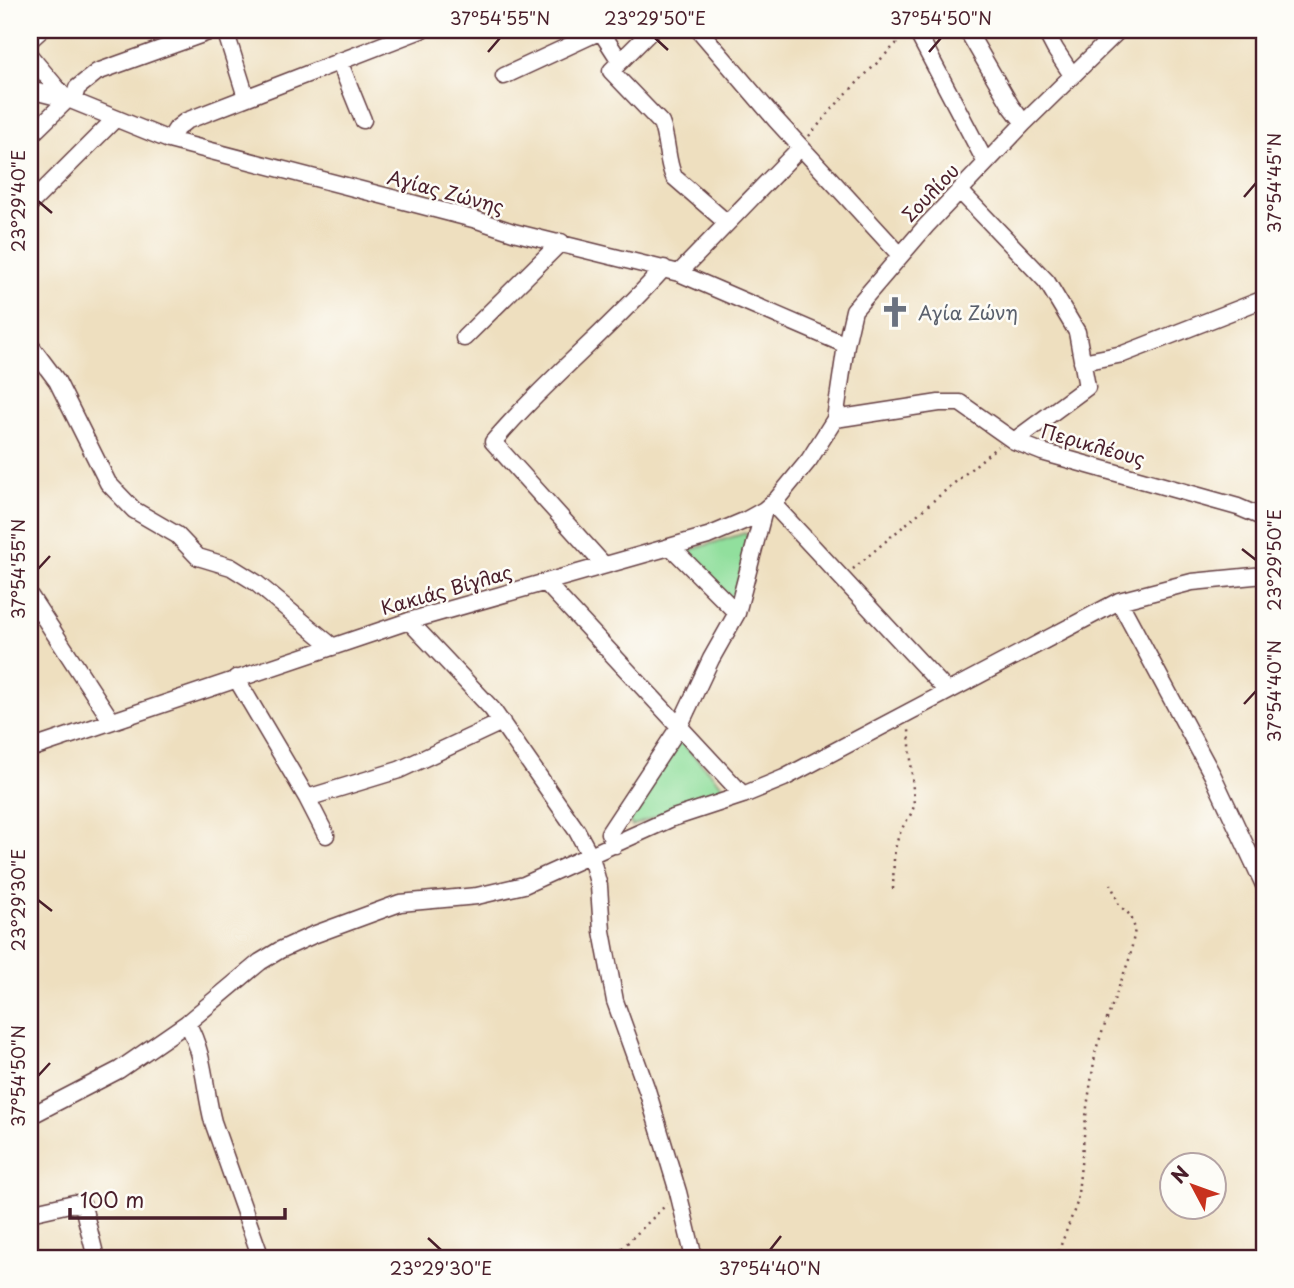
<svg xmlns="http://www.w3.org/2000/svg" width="1294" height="1288" viewBox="0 0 1294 1288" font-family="'Playpen Sans',sans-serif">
  <rect width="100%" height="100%" fill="#fdfcf7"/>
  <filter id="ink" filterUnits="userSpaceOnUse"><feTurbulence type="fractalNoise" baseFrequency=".0143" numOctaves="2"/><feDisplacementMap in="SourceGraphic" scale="14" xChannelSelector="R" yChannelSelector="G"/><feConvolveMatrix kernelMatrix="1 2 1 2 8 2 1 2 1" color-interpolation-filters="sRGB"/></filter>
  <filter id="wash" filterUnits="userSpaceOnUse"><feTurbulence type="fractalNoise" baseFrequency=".00686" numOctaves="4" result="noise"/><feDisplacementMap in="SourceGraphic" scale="28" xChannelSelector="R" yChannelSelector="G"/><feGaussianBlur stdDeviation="1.57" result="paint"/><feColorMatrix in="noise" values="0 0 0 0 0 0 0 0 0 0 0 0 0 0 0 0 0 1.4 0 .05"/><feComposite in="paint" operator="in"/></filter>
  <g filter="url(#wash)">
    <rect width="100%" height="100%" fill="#eedfbf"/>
    <path fill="#91df9d" stroke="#6e7f64" stroke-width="2" d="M745,533L751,537L732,602L684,552Z
      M678,739L727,790L632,826L626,815Z"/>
  </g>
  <g filter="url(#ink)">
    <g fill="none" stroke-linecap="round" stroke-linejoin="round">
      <defs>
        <path id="minor" d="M225,30L246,97
          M600,30L620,61
          M652,30L611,71L661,123C668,140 666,160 674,177L727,223
          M699,30L776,120L900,255
          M916,30L986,163
          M967,30L1011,106L1024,123
          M1045,30L1055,49L1072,75
          M30,40L41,30
          M30,56L67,100L30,136
          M339,61L363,120
          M504,76L601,31
          M30,90L73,101L169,140L477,220L513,232L679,273L846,345
          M73,101L77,88L97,72L214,30
          M169,140L177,128L186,121L421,30
          M960,191L1047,282L1077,332L1087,387L1014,441
          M30,204L115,119
          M679,273L801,147
          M464,338L561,242
          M30,345L57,381L108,483L134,510L177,535L198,557L231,567L255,582L333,647
          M1082,362L1123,354L1264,299
          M835,419L939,403H960L1014,441L1042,452L1238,507L1264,518
          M772,503L947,691
          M671,547L737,613
          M604,565L493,442C546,380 609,330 664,268
          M545,582L743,795
          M30,596L111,720
          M1119,601L1213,776L1264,885
          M409,621L492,709L577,831L591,857L599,886L602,931L615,1001L647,1090L678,1192L694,1258
          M236,678L307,798L399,770L502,722
          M30,749L409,621L708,536L746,520L764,510L777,499L809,460L835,419L846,345L854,310L926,226L1024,123L1119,30
          M307,798L326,835
          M615,845L609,833L679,727L711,659L737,613L764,510
          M187,1023C205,1054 204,1088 213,1122L261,1258
          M30,1116L119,1070L187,1023L260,962L280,950L313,935L400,903L477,896L524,885L670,819L743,795L784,778L1119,601L1192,582L1264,575
          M30,1213L74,1203L83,1206L96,1258"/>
      </defs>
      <use href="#minor" stroke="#633c41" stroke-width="19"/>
      <path stroke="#633c41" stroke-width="2.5" stroke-dasharray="2 5" stroke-linecap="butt" d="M809,136L842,98L903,37
        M853,569L998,446
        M893,889C894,870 892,849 901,831C905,821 912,816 914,805L909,730
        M612,1258L667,1204
        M1056,1258L1077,1203L1087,1107L1096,1049L1130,957L1135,929L1131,916L1119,905L1111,884"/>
      <use href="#minor" stroke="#fff" stroke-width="16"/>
    </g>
  </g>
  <path fill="none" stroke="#4a1f2b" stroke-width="2.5" d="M655,38L668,50M488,52L500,38M929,52L941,38M1244,197L1256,183M38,201L52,213M1242,549L1256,560M38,569L50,556M1244,704L1256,691M38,900L52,911M38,1076L50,1063M428,1238L441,1250M770,1250L781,1236"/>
  <defs>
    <symbol id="church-bare" viewBox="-9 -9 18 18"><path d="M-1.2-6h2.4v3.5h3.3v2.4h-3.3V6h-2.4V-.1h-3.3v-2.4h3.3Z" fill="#6b7280" stroke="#fdfcf7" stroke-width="2.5" paint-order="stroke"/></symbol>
  </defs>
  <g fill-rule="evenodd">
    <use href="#church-bare" x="873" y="290" width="44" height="44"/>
  </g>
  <g text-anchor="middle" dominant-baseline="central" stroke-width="5" stroke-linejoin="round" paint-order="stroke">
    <g font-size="19" fill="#4a1f2b" stroke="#fdfcf7">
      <text transform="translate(446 191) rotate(15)">Αγίας Ζώνης</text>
      <text transform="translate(930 192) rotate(-46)">Σουλίου</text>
      <text transform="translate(1093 444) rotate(16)">Περικλέους</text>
      <text transform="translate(446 589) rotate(-16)">Κακιάς Βίγλας</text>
    </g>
    <g font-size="19" fill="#5b616d" stroke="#fdfcf7" text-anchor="start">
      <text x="918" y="312">Αγία Ζώνη</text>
    </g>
  </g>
  <rect width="1294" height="1288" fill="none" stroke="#fdfcf7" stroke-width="77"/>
  <g transform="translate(1193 1186) rotate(311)"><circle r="33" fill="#fdfcf7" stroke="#b5a4a5" stroke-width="2"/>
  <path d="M0-5L12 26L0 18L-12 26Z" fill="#c8321e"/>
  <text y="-10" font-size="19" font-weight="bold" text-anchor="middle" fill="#4a1f2b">N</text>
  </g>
  <path d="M70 1208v10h215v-10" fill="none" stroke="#4a1f2b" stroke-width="3.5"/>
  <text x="80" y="1208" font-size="21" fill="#4a1f2b" stroke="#fdfcf7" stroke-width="5" paint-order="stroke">100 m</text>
  <rect x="38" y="38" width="1218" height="1212" fill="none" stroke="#4a1f2b" stroke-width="2.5"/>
  <g font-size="18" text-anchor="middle" fill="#4a1f2b">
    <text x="500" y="25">37°54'55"N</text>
    <text x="655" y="25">23°29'50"E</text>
    <text x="941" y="25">37°54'50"N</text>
    <text transform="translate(1275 183) rotate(-90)" y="6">37°54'45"N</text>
    <text transform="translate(19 201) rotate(-90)" y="6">23°29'40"E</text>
    <text transform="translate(1275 560) rotate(-90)" y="6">23°29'50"E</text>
    <text transform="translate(19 569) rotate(-90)" y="6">37°54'55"N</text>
    <text transform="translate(1275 691) rotate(-90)" y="6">37°54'40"N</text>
    <text transform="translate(19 900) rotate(-90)" y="6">23°29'30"E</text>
    <text transform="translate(19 1076) rotate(-90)" y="6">37°54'50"N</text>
    <text x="441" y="1275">23°29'30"E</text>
    <text x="770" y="1275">37°54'40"N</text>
  </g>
</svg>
